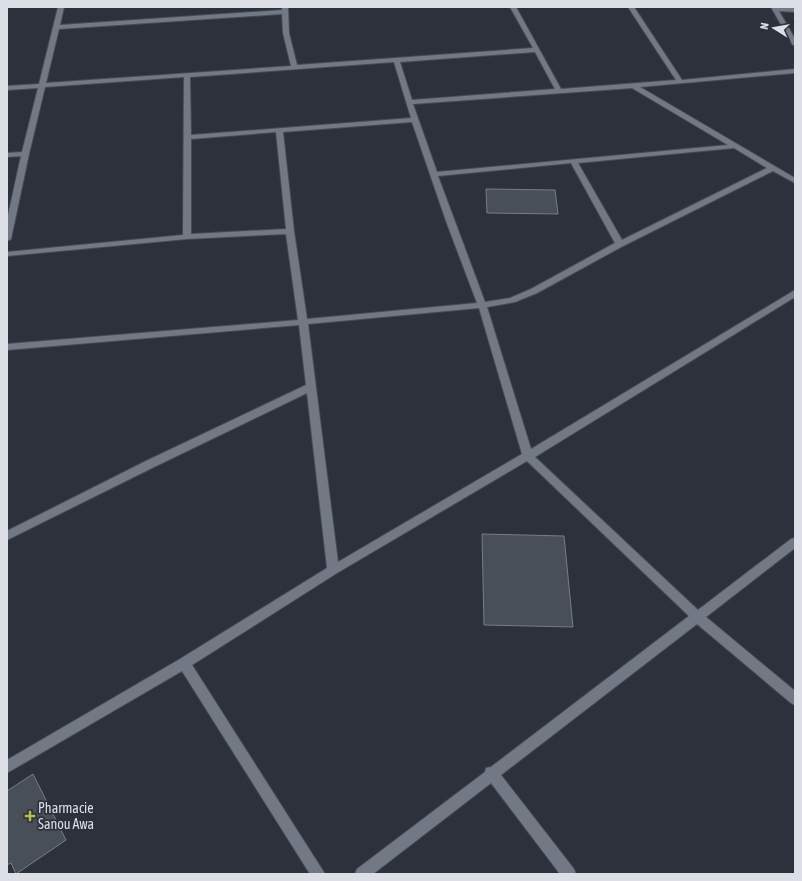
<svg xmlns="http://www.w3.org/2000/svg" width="802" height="881" viewBox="0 0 802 881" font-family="'Asap Condensed',sans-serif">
  <rect width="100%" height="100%" fill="#2c313b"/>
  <path fill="#494f59" stroke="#777d88" d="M486,189L555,190L558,214L487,213Z
    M482,534L564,536L573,627L484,625Z
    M33,774L66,840L16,874L11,863L7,865V791Z"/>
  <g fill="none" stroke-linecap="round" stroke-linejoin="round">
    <defs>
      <path id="minor" d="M58,7H64L60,25L282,10V7H288L289,33L297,65L533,48L510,7H516L561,89L676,80L628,7H634L682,80L795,69V73L640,87L795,178V183L773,171L623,246L537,293L515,302L487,307L531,449L795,290V297L535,457L698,610L791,539L795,538V548L706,617L795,691V705L791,703L697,624L501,775L574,869L576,874H560L491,783L373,874H355L357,869L485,772L486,768L491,767L689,616L527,461L337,573L192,665L325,874H310L182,671L7,773V760L180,659L327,568L307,393L154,467L7,540V531L146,461L306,385L299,325L7,350V344L298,320L286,234L187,239L7,256V252L183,235L184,77L45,87L29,154L11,239L7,241V220L21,156L7,157V153L22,152L38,88L7,90V86L39,84ZM282,14L283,33L291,66L46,83L59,29ZM535,52L555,89L412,100L400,62ZM394,62L411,118L191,135L190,77ZM632,88L728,145L437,172L413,104ZM412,122L446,221L477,303L307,319L294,231L283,132ZM276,132L286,229L191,234V139ZM734,148L767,168L622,240L578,163ZM571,163L615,243L531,289L510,298L485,302L438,176ZM479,308L522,454L338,562L308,324Z
        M771,7L795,8V12L779,11L795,39V46L792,44Z"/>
    </defs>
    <use href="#minor" stroke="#484c55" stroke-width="2"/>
    <use href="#minor" fill="#737984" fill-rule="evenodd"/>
  </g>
  <path fill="#b5c249" stroke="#2c313b" stroke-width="1.5" d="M28 810h4v4h4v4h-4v4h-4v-4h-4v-4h4z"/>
  <g text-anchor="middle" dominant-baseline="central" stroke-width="3.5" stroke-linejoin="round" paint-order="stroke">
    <g font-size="14" fill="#dcdfe6" stroke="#2c313b" text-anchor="start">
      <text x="38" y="808">Pharmacie<tspan x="38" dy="16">Sanou Awa</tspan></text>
    </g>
  </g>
  <rect width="802" height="881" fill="none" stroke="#dcdfe6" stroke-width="16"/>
  <g transform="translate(774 28) rotate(281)" stroke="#2c313b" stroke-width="3" paint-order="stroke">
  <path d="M0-3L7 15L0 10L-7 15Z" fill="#dcdfe6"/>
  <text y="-6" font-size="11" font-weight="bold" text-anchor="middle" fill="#dcdfe6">N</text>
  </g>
</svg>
